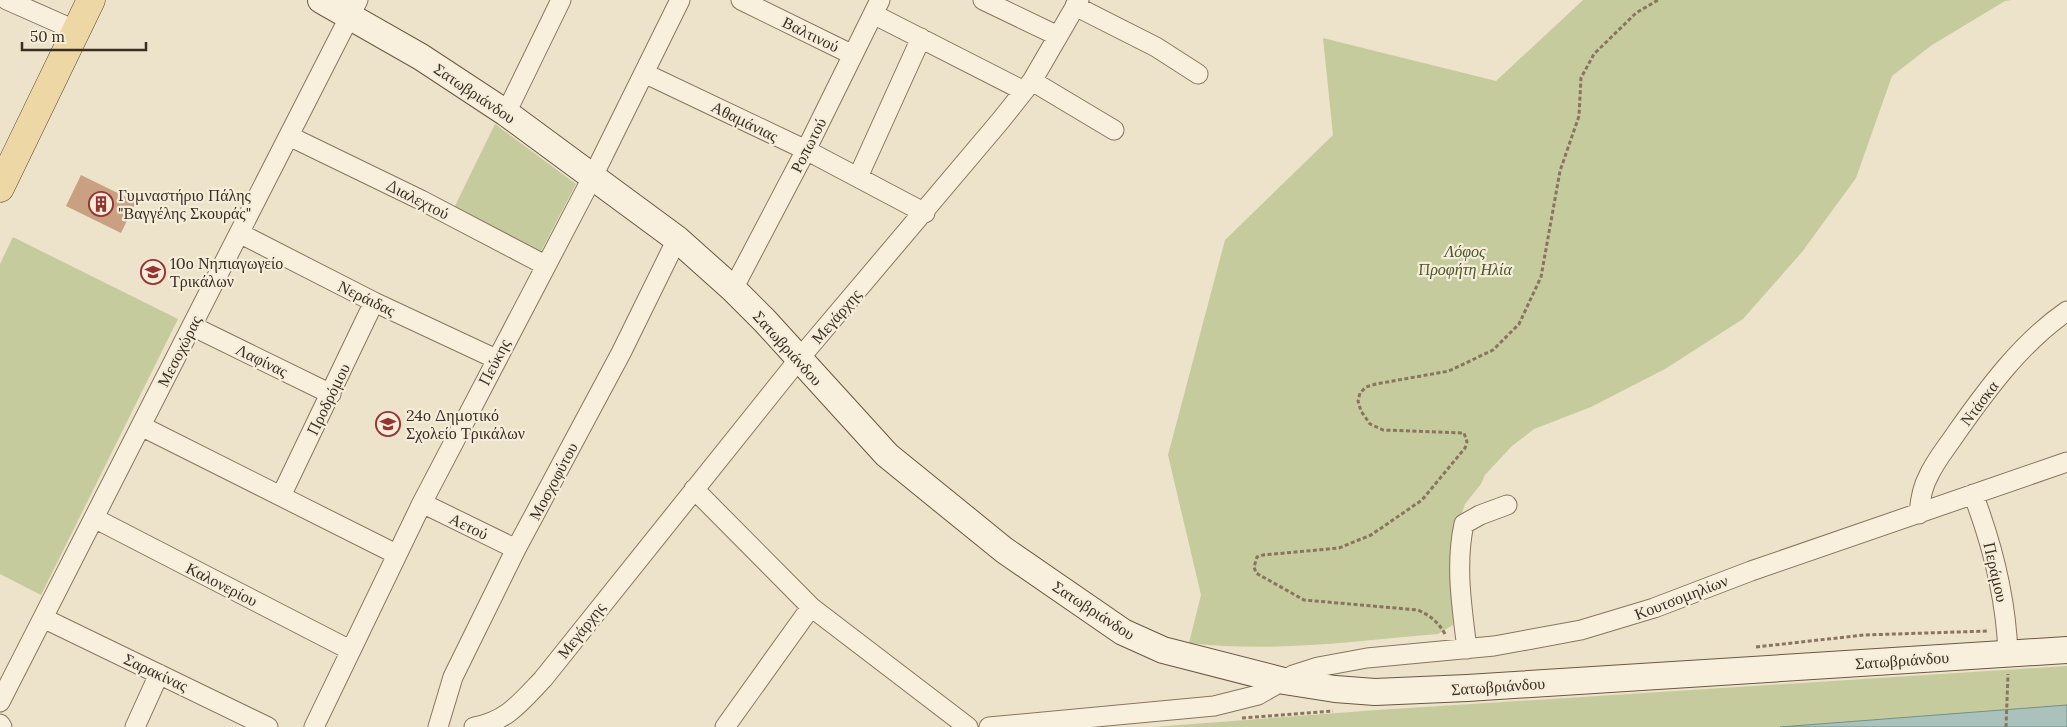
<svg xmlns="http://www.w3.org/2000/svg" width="2067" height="727" viewBox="0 0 2067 727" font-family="Lora,serif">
  <rect width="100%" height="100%" fill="#ede3ca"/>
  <path fill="#c6cb9e" d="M1583,0H2012L2005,1L1932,45L1892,76L1856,178L1802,252L1743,319L1665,369L1591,407L1534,429L1512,446L1485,475L1481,484L1465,504L1458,524L1451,572L1453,625L1438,634C1355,641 1273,653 1189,643L1201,595L1168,455L1225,240L1333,135L1323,38L1496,81Z
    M495,124L576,184L539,255L453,210Z
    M13,237L178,319L41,595L0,574V264Z
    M2067,666V705L1780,727H1153L1377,710Z"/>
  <path fill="#aac2bb" stroke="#719088" d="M2067,705V727H1780Z"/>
  <path fill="#c9a082" d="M81,175L136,202L121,233L66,206Z"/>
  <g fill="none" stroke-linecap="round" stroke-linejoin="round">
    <defs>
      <path id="street" d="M7,0L77,31
        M741,0L853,55
        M983,0L1058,36
        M1075,6L1156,47L1198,74
        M873,14L1024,91
        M644,73L806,150L925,213
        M1032,81L1114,130
        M506,113L561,0
        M289,136L421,200L545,265
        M858,177L921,38
        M239,233L374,302L496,359
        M733,289L806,150L880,0
        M192,326L331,394
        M141,426L396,554
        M694,489L811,607L968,727
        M1973,494C1993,546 2006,597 2008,654
        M281,496L374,302
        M422,503L516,549
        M1919,514C1920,501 1922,488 1928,477C1935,461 1947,447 1957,432C1988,388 2022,342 2067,311
        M94,518L350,650
        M43,618L268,727
        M1467,649C1462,608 1455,565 1464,524L1480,515L1507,505
        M0,702L358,0
        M0,724L2,727
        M135,727L159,674
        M314,727L422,503L593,176L680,0
        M438,727L453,677L516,549L621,353L677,239
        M474,727C507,721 520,703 543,679L799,359L1001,120L1032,81L1079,0
        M725,727L811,607
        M989,727L1214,706L1258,695L1293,675L1318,667L1367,658L1494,646L1581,630L1654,608L1751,571L2067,462"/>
      <path id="secondary" d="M321,0L421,57L506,113L677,239L733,289L765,321L887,455L1004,550L1123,632L1163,650L1284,681L1335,689L1375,692L1467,688L2067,650"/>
      <path id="primary" d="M0,188L91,0"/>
    </defs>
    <use href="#street" stroke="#89755f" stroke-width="21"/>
    <use href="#secondary" stroke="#6b5742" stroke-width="28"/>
    <use href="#primary" stroke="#584433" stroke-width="29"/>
    <path stroke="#89755f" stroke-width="3" stroke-dasharray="4 2.5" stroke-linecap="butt" d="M1445,634C1438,622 1431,616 1418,610L1304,600L1256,573L1254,567L1257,557L1263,555L1339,548L1371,535L1422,500L1465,448L1467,442L1464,433L1383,430L1370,424L1361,411L1358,401L1360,393L1366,387L1376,384L1449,371L1493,350L1519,324L1541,277L1560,171L1579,116L1581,78L1594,54L1636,13L1658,0
      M1756,647L1864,635L1989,631
      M1242,718L1333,711
      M2006,727L2008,674"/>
    <use href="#street" stroke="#f8f0dd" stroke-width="19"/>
    <use href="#secondary" stroke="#f8f0dd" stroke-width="26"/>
    <use href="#primary" stroke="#edd7a5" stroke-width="28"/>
  </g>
  <defs>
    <symbol id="building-ring" viewBox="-11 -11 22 22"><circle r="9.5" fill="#f5edd9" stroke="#963232" stroke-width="1.5"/><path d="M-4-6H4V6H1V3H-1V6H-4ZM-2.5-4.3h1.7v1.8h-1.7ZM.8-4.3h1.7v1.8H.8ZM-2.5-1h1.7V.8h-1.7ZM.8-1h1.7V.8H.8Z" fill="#963232"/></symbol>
    <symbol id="school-ring" viewBox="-11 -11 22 22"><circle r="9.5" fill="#f5edd9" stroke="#963232" stroke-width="1.5"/><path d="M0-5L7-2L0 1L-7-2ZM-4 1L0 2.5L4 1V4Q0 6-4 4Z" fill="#963232"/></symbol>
  </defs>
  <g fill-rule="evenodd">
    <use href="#building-ring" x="87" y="190" width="28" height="28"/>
    <use href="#school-ring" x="139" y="258" width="28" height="28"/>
    <use href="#school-ring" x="374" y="410" width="28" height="28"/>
  </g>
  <g text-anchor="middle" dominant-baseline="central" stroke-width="4.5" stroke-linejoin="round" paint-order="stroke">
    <g font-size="16" fill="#3a2e22" stroke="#f5edd9">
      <text transform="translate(811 34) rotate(26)">Βαλτινού</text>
      <text transform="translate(475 93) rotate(34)">Σατωβριάνδου</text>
      <text transform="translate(745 121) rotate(26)">Αθαμάνιας</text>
      <text transform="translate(808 145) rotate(-63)">Ροπωτού</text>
      <text transform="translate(418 199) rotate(27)">Διαλεχτού</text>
      <text transform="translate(367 298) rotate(26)">Νεράιδας</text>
      <text transform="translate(836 316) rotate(-49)">Μεγάρχης</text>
      <text transform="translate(788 348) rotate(48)">Σατωβριάνδου</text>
      <text transform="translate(179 351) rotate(-63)">Μεσοχώρας</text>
      <text transform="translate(262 360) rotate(26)">Λαφίνας</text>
      <text transform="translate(494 362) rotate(-63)">Πεύκης</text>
      <text transform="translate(328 399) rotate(-64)">Προδρόμου</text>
      <text transform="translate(1979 403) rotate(-53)">Ντάσκα</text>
      <text transform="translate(553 481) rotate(-62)">Μοσχοφύτου</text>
      <text transform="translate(469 526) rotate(26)">Αετού</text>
      <text transform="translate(1996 572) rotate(77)">Περάμου</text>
      <text transform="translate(222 584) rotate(27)">Καλονερίου</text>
      <text transform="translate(1681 597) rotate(-21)">Κουτσομηλίων</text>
      <text transform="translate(1094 610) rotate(33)">Σατωβριάνδου</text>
      <text transform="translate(581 630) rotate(-52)">Μεγάρχης</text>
      <text transform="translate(1902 660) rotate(-4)">Σατωβριάνδου</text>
      <text transform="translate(156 672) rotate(25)">Σαρακίνας</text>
      <text transform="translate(1498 686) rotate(-4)">Σατωβριάνδου</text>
    </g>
    <g font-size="16" fill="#3a2e22" stroke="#f5edd9" text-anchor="start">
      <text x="118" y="195">Γυμναστήριο Πάλης<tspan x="118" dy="18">"Βαγγέλης Σκουράς"</tspan></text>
      <text x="170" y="263">10ο Νηπιαγωγείο<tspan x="170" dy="18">Τρικάλων</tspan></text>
      <text x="406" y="415">24ο Δημοτικό<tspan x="406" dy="18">Σχολείο Τρικάλων</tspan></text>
    </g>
    <g font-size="16" font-style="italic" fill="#4b5629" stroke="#f5edd9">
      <text x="1465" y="251">Λόφος<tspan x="1465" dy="18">Προφήτη Ηλία</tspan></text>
    </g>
  </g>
  <path d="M22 42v8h124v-8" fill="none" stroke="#3a2e22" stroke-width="2.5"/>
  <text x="30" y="42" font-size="15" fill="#3a2e22" stroke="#f5edd9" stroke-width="4" paint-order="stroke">50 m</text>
</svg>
